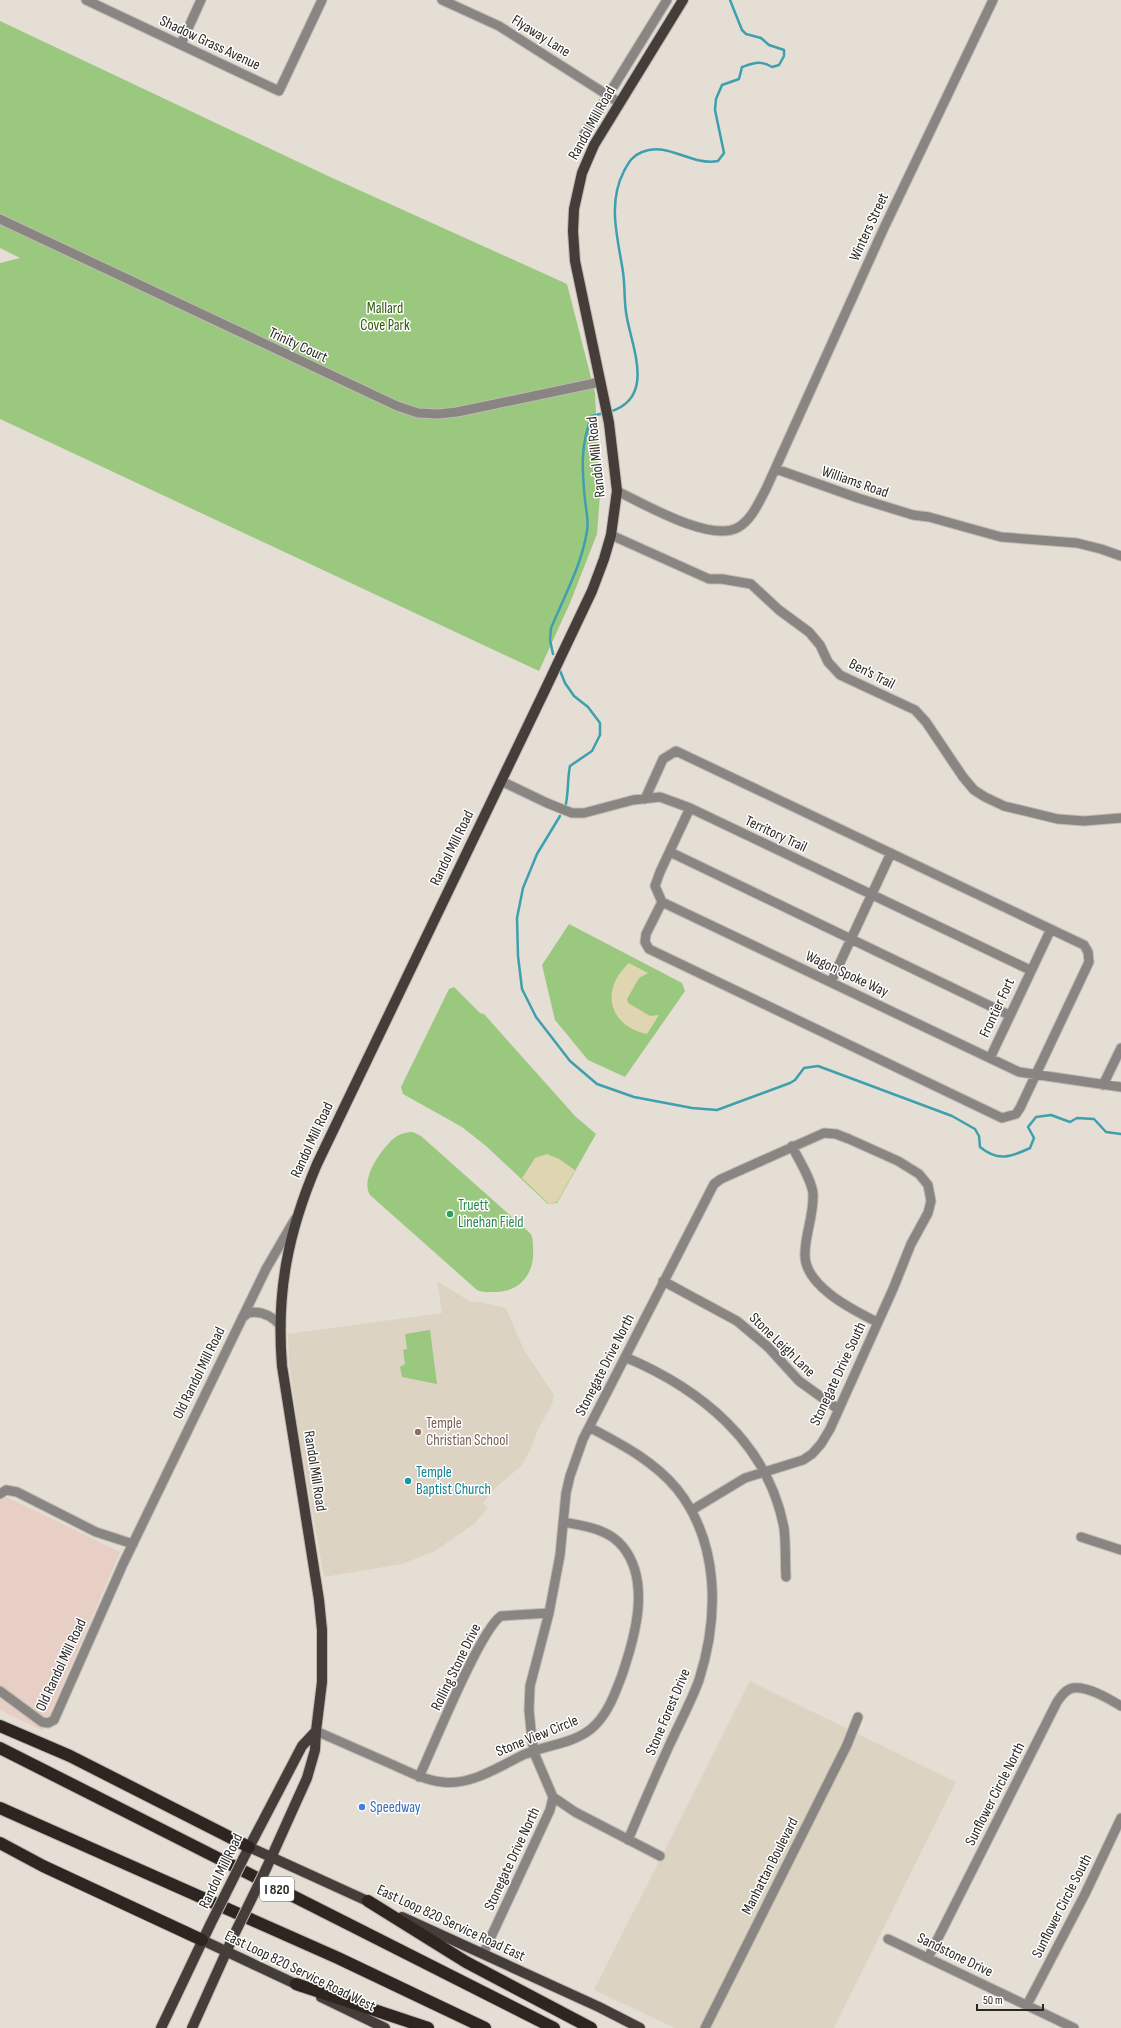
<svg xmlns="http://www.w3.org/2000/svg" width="1121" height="2028" viewBox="0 0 1121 2028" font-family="'Sofia Sans Condensed',sans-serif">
  <rect width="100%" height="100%" fill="#e4ded4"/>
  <path fill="#ddd3c3" d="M437,1281L471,1302H480L506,1308L524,1350L554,1395L552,1405L538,1429L531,1449L521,1466L492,1491L483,1503L488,1508L474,1524L435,1551L402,1564L324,1577L299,1435L289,1361L288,1334L442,1313Z
    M750,1681L956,1782L834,2028H675L594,1990Z"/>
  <path fill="#e7cfc6" d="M0,1494L120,1552L43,1731L0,1710Z"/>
  <path fill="#9ac87f" d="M0,21L328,176L567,284L595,393L600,495L597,534L570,603L539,671L0,419V263L20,258L0,248Z
    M569,924L682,983L685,991L625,1077L588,1060L555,1020L542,965Z
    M454,987L480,1013L484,1014L575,1116L596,1134L557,1203L548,1204L486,1146L462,1127L403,1094L401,1087L449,989Z
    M413,1132L421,1136L531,1234C533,1239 533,1244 533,1249C535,1273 520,1292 496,1292C489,1292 483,1293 477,1290L370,1195C360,1179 381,1150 393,1139C399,1134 406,1132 413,1132Z
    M430,1330L437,1384L402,1377L400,1367L405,1364L403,1350L407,1349L405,1334Z"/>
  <path fill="#dfd5b0" d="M629,963L648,973L639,978L627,999L628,1003L650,1016L659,1015L647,1034C608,1026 600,989 629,963Z
    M547,1154L559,1159L575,1170L557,1202L549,1204L522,1178L535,1158Z"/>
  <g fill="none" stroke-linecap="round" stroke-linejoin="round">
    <path stroke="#3e9faf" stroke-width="2.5" d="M609,412C658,398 630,344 626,312C624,299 625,285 623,272C618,238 607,204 624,171C629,162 632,156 642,152C668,141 690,166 718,161L724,153L715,110L716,99L722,85L739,79L742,67C754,63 761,60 772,67L779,65L784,56V50L769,45L761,38L746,34L742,30L730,0
      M553,654L550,640L551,628C564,597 582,564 587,531C589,521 586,510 585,500C582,470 580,445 592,416L604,413
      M559,668L565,683L574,696L588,707L600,723V735L592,751L570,766C567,780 569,793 565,808
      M560,816L537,854L523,888L517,918L518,956L522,989L536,1017L570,1061L597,1084L634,1097L692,1108L717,1110L790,1083L795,1080L804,1068L818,1066L952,1116L975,1129L979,1136L980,1147C998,1162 1011,1157 1030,1148L1034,1138L1028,1127L1036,1117L1051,1115L1070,1122L1077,1118L1094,1119L1106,1132L1121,1134"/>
    <defs>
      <path id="minor" d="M86,0L279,91L322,0
        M442,0L499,26L620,103
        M181,44L201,0
        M583,136L667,0
        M0,219L397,406L418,413L438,414L457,412L600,382
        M776,469L858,498L913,515L929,517L1001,537L1077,543L1101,549L1121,556
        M617,491C644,504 709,542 737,528C751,521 759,502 766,489L883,230L993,0
        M611,535L709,579H722L751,584L779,610L809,632L820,645L828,662L840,675L915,710L926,722L963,777L974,790L985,797L1004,806L1058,819L1084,821L1121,818
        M501,781L547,803L572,813H584L633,800L660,797L690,808L1030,970
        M645,799L663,759L676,751L1084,945L1088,952L1089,962L1020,1108L1016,1114L1002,1118L649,949L645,942L646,934L662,902
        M690,808L660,872L655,886L662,902L1019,1072L1121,1087
        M670,852L1009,1015
        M831,982L891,853
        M990,1058L1051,929
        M1103,1085L1121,1048
        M792,1146C798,1159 812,1180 813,1194C814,1215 805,1234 805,1254C804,1286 853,1310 877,1322
        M663,1281L737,1321L768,1347L799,1381L838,1409
        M242,1318L248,1313C262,1310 272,1316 281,1326
        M625,1357C701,1389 768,1443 784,1528C786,1544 785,1561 786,1577
        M589,1427C621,1444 654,1461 677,1489C720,1543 719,1617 699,1680C691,1702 679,1724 669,1746C655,1777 641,1809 628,1840
        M0,1494L6,1490L17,1492L96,1532L133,1544
        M1081,1537L1121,1550
        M0,1691L42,1722L48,1723L54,1720L123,1564L266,1269L295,1219
        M316,1731C341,1742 366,1753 391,1764C407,1771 424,1780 442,1782C469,1786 497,1768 521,1756C543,1745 571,1745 591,1729C607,1716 615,1694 622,1675C635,1637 651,1582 623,1547C609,1529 585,1526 563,1522
        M419,1777C433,1747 480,1630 501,1616L549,1613
        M553,1797L575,1812L660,1856
        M888,1939L1074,2028
        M483,1954L550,1810L553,1797L535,1755L532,1740L529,1710L530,1686L549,1613L560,1555L566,1493L570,1476L583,1439L714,1184L721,1179L824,1133L836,1134L849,1139L898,1161L919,1174L928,1185L931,1201L928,1213L911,1244L893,1289L830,1429L821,1444L812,1454L803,1460L745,1478L692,1510
        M928,1958L1057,1702C1061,1696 1066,1689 1073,1688C1088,1686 1109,1699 1121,1706
        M1027,2005L1085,1894L1121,1818
        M705,2028L847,1745L858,1717"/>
      <path id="major" d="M249,1847L374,1904
        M243,1859L302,1746L316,1731
        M266,1869L307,1778L315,1750L316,1731L322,1682V1630L319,1600L282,1366C276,1292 288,1232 317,1164L545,690L592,591L604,559L611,535L617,491L609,423L575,261L573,231L574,209L582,173L594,145L683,0
        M402,1917L599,2007L640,2028
        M202,1940L302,1987
        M321,1997L385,2028
        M161,2028L210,1925
        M192,2028L233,1937"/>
      <path id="highway" d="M0,1726L70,1756L249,1847
        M0,1748L554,2028
        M0,1808L338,1958L485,2028
        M0,1843L43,1866L202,1940
        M368,1901L466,1962L591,2028
        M296,1984L428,2028"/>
    </defs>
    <use href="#minor" stroke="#bfbab1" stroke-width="11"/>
    <use href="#major" stroke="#bfbab1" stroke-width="12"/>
    <use href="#highway" stroke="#bfbab1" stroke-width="14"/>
    <use href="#minor" stroke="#898582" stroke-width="9"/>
    <use href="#major" stroke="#453d39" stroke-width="10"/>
    <use href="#highway" stroke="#2e2521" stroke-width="12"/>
    <defs>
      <path id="major-bridge" d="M210,1925L243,1859
        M233,1937L266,1869"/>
    </defs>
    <use href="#major-bridge" stroke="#bfbab1" stroke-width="12" stroke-linecap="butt"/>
    <use href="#major-bridge" stroke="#453d39" stroke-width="10"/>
  </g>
  <circle fill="#2e9e5b" stroke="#fff" stroke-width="1.5" cx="450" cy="1214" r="4"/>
  <circle fill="#8d6e63" stroke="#fff" stroke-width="1.5" cx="418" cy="1432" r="4"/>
  <circle fill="#0f9aa8" stroke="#fff" stroke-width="1.5" cx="408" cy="1481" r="4"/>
  <circle fill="#3f7fe0" stroke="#fff" stroke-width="1.5" cx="362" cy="1807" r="4"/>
  <g text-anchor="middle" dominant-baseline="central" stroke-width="3" stroke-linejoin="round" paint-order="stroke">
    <rect fill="#fff" stroke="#6a6866" stroke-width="1" x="260" y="1877" width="34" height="24" rx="3"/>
    <g font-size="14" font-weight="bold" fill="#2a2824">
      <text x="277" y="1889">I 820</text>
    </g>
    <g font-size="15" fill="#2a2824" stroke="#fff">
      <text transform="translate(541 36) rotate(32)">Flyaway Lane</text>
      <text transform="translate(210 43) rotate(25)">Shadow Grass Avenue</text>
      <text transform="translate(592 123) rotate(-61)">Randol Mill Road</text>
      <text transform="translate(869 227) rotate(-65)">Winters Street</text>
      <text transform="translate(298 345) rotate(25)">Trinity Court</text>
      <text transform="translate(596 457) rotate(-96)">Randol Mill Road</text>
      <text transform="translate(855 482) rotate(19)">Williams Road</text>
      <text transform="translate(872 674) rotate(27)">Ben's Trail</text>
      <text transform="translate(776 834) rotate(25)">Territory Trail</text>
      <text transform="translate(452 848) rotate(-64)">Randol Mill Road</text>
      <text transform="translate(847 974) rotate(25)">Wagon Spoke Way</text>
      <text transform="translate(997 1008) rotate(-65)">Frontier Fort</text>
      <text transform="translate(312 1140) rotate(-65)">Randol Mill Road</text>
      <text transform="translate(782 1345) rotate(44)">Stone Leigh Lane</text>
      <text transform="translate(605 1365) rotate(-63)">Stonegate Drive North</text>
      <text transform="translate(199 1373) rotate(-64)">Old Randol Mill Road</text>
      <text transform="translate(838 1374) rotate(-65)">Stonegate Drive South</text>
      <text transform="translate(315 1471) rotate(81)">Randol Mill Road</text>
      <text transform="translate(61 1665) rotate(-65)">Old Randol Mill Road</text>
      <text transform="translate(456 1667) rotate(-64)">Rolling Stone Drive</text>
      <text transform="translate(668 1712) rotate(-67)">Stone Forest Drive</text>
      <text transform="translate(537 1736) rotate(-22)">Stone View Circle</text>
      <text transform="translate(995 1794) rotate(-63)">Sunflower Circle North</text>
      <text transform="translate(512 1859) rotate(-65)">Stonegate Drive North</text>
      <text transform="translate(770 1866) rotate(-63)">Manhattan Boulevard</text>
      <text transform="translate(221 1871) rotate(-64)">Randol Mill Road</text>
      <text transform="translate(1062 1906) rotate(-63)">Sunflower Circle South</text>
      <text transform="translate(451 1923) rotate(25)">East Loop 820 Service Road East</text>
      <text transform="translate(955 1955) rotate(26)">Sandstone Drive</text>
      <text transform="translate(300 1971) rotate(26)">East Loop 820 Service Road West</text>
    </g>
    <g font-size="15" fill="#2d5806" stroke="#fff">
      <text x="385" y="308">Mallard<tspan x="385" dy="17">Cove Park</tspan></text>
    </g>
    <g font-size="15" fill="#27864d" stroke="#fff" text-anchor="start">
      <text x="458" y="1205">Truett<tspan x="458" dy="17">Linehan Field</tspan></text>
    </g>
    <g font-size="15" fill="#785e54" stroke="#fff" text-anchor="start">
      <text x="426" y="1423">Temple<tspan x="426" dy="17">Christian School</tspan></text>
    </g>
    <g font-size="15" fill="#0d838f" stroke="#fff" text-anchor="start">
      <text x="416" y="1472">Temple<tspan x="416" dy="17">Baptist Church</tspan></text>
    </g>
    <g font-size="15" fill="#366cbe" stroke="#fff" text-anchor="start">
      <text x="370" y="1807">Speedway</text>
    </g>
  </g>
  <path d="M977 2004v6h66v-6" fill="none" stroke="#2a2824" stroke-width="2"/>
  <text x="983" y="2004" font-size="12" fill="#2a2824" stroke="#ffffff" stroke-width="3" paint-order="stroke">50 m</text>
</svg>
